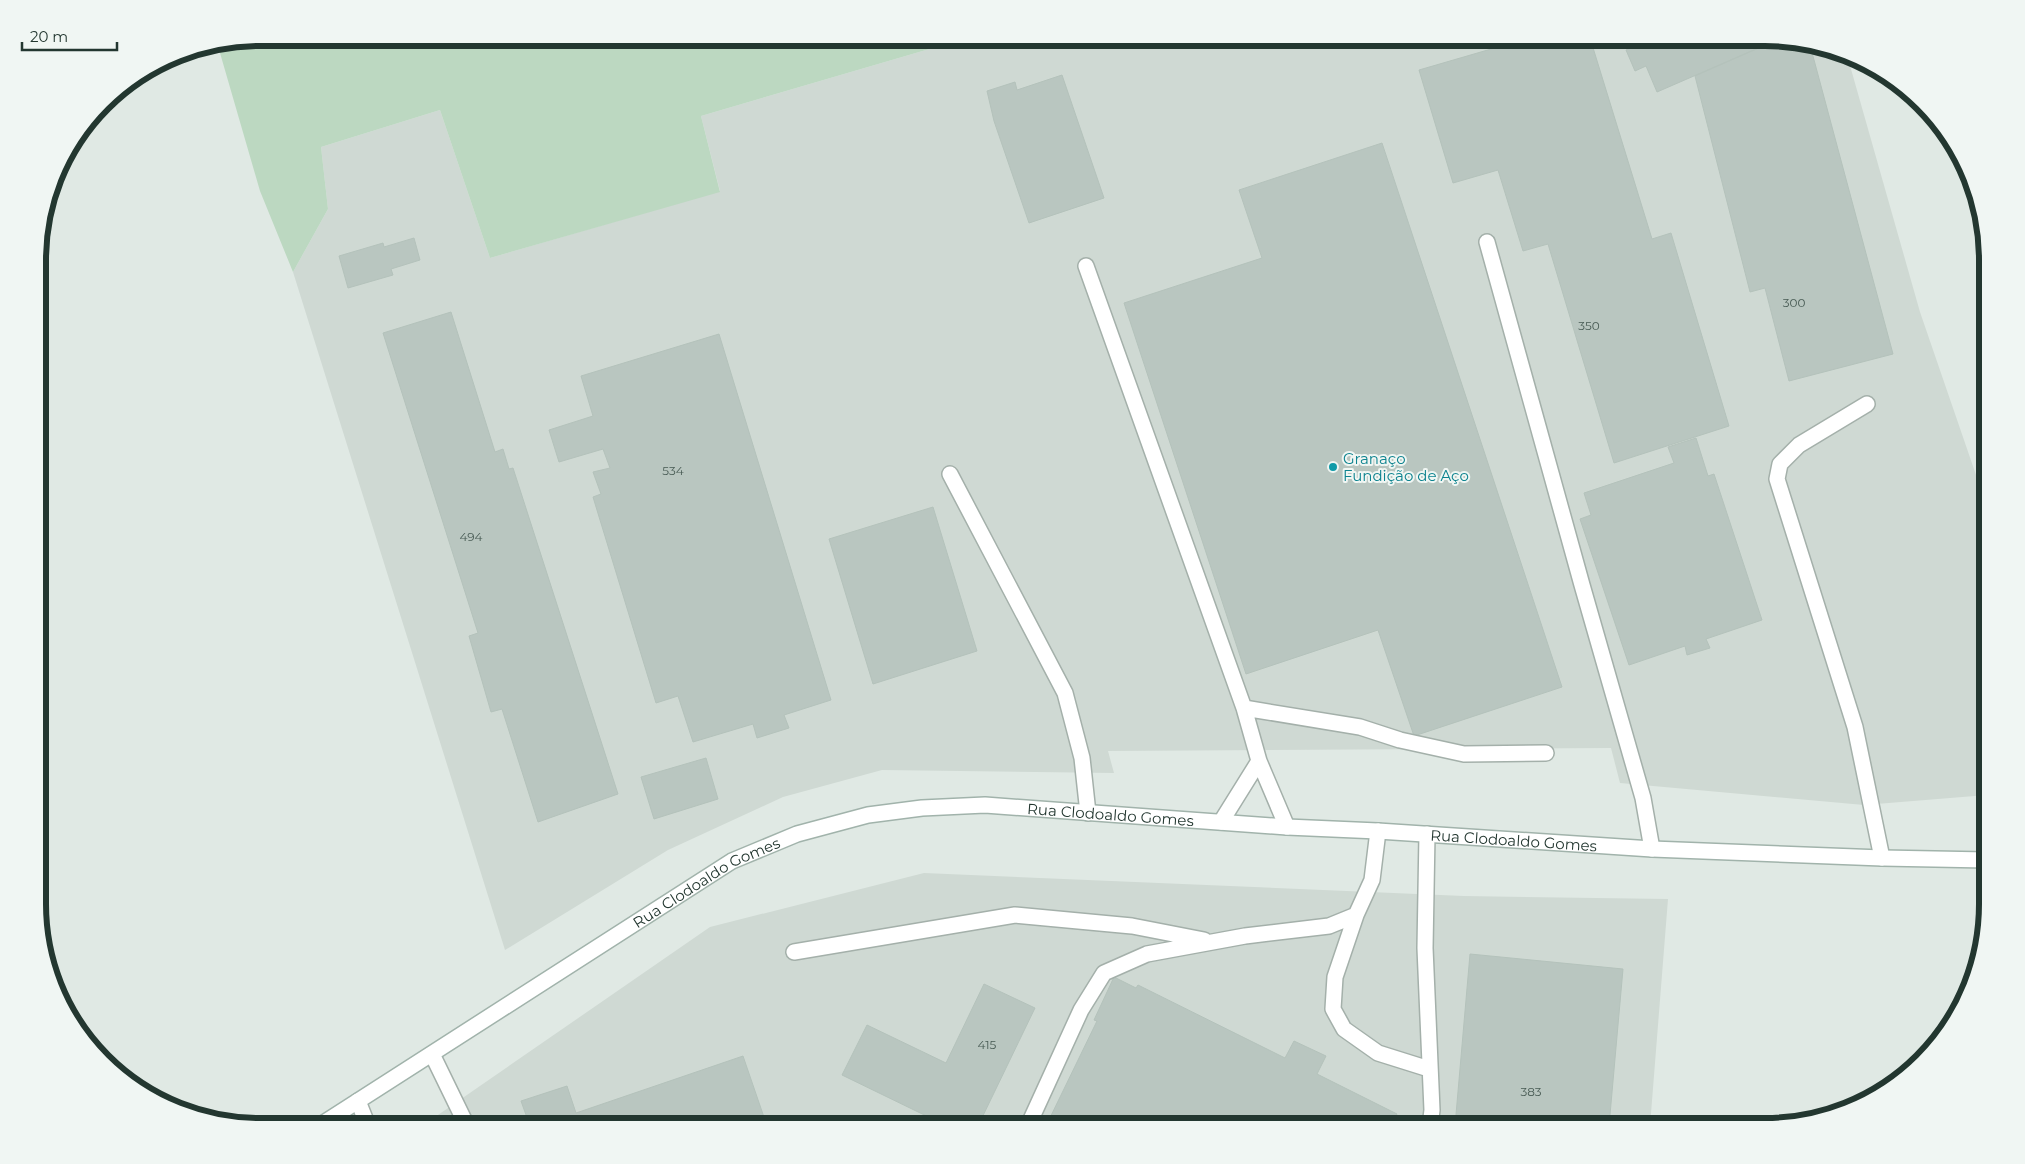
<svg xmlns="http://www.w3.org/2000/svg" width="2025" height="1164" viewBox="0 0 2025 1164" font-family="Montserrat,sans-serif">
  <rect width="100%" height="100%" fill="#e0e9e4"/>
  <path fill="#cfd9d3" d="M967,38H1765L1822,45L1847,55L1920,312L1987,507V795L1864,805L1620,783L1611,748L1108,751L1114,773L882,770L783,797L668,850L505,950L293,272L328,209L321,147L440,110L490,258L720,191L701,116Z
    M924,873L1464,896L1668,899L1650,1126H422L710,927Z"/>
  <path fill="#bcd8c1" d="M261,38H967L701,116L720,192L490,258L440,110L321,147L328,209L293,272L260,191L218,46Z"/>
  <path fill="#b9c6c0" stroke="#b4c2bb" d="M1529,38H1590L1652,239L1671,233L1729,426L1614,463L1548,244L1523,251L1498,170L1453,183L1419,70Z
    M1634,38H1765L1779,39L1657,92L1646,66L1635,71L1626,50L1637,45Z
    M1779,39L1810,45L1893,354L1789,381L1765,288L1750,292L1695,76Z
    M1062,75L1104,198L1029,223L994,121L987,91L1015,82L1017,90Z
    M1382,143L1562,687L1414,736L1378,630L1246,674L1124,303L1262,258L1239,190Z
    M414,238L420,260L391,269L393,275L348,288L339,256L383,243L384,247Z
    M451,312L495,452L503,449L509,469L513,468L618,794L538,822L502,709L491,712L469,636L478,633L383,333Z
    M719,334L831,700L784,715L789,728L757,738L753,724L693,742L678,696L656,703L593,497L601,494L593,472L610,468L603,449L559,462L549,430L593,416L581,376Z
    M1696,438L1708,476L1714,474L1762,620L1706,639L1710,648L1687,655L1685,646L1629,665L1580,519L1591,515L1584,493L1674,463L1668,447Z
    M933,507L977,651L873,684L829,539Z
    M706,758L718,799L654,819L641,777Z
    M1470,954L1623,969L1609,1126H1455Z
    M1114,977L1136,988L1138,985L1285,1058L1294,1041L1326,1056L1317,1074L1397,1114L1391,1126H1046L1097,1021L1094,1020Z
    M984,984L1035,1008L978,1126H947L842,1075L867,1025L946,1063Z
    M743,1056L767,1126H530L521,1101L567,1086L576,1113Z
    M846,1120L860,1126H843Z"/>
  <g fill="none" stroke-linecap="round" stroke-linejoin="round">
    <defs>
      <path id="service" d="M1487,242L1582,585L1643,798L1652,849
        M1086,266L1244,708L1259,761L1287,827
        M1867,404L1799,445L1780,464L1777,479L1855,727L1882,858
        M950,474L1065,693L1082,758L1088,813
        M1244,708L1360,727L1400,740L1464,754L1546,753
        M1221,822L1259,761
        M1427,834L1425,948L1432,1110L1430,1126
        M1356,915L1335,977L1333,1009L1344,1029L1378,1053L1429,1069
        M794,952L1015,915L1132,926L1204,940
        M432,1054L467,1126
        M358,1101L368,1126
        M1028,1126L1081,1010L1104,973L1147,954L1245,936L1329,926L1356,915L1372,880L1378,831"/>
      <g id="secondary">
        <path id="s1" d="M319,1126L732,861L797,834L868,815L922,808L985,805L1287,827L1378,831L1652,849L1882,858L1987,860"/>
      </g>
    </defs>
    <use href="#service" stroke="#a4b0aa" stroke-width="18"/>
    <use href="#secondary" stroke="#a1b3ab" stroke-width="18"/>
    <use href="#service" stroke="#fff" stroke-width="15"/>
    <use href="#secondary" stroke="#fff" stroke-width="15"/>
  </g>
  <circle fill="#0f9aa8" stroke="#f0f6f3" stroke-width="2" cx="1333" cy="467" r="5"/>
  <g text-anchor="middle" dominant-baseline="central" stroke-width="4" stroke-linejoin="round" paint-order="stroke">
    <g font-size="12" fill="#485b54">
      <text x="1794" y="302">300</text>
      <text x="1589" y="325">350</text>
      <text x="673" y="470">534</text>
      <text x="471" y="536">494</text>
      <text x="987" y="1044">415</text>
      <text x="1531" y="1091">383</text>
    </g>
    <g font-size="15" fill="#0d838f" stroke="#f0f6f3" text-anchor="start">
      <text x="1343" y="458">Granaço<tspan x="1343" dy="17">Fundição de Aço</tspan></text>
    </g>
    <g font-size="15" fill="#233730" stroke="#f0f6f3">
      <text stroke="none"><textPath href="#s1" startOffset="878">Rua Clodoaldo Gomes</textPath></text>
      <text stroke="none"><textPath href="#s1" startOffset="1282">Rua Clodoaldo Gomes</textPath></text>
      <text stroke="none"><textPath href="#s1" startOffset="458">Rua Clodoaldo Gomes</textPath></text>
    </g>
  </g>
  <path d="M0 0H2025V1164H0ZM260 46H1765A214 214 0 0 1 1979 260V904A214 214 0 0 1 1765 1118H260A214 214 0 0 1 46 904V260A214 214 0 0 1 260 46Z" fill="#f0f6f3" fill-rule="evenodd"/>
  <path fill="none" stroke="#233730" stroke-width="6" d="M260 46H1765A214 214 0 0 1 1979 260V904A214 214 0 0 1 1765 1118H260A214 214 0 0 1 46 904V260A214 214 0 0 1 260 46Z"/>
  <path d="M22 42v8h95v-8" fill="none" stroke="#233730" stroke-width="2.5"/>
  <text x="30" y="42" font-size="15" fill="#233730" stroke="#f0f6f3" stroke-width="4" paint-order="stroke">20 m</text>
</svg>
